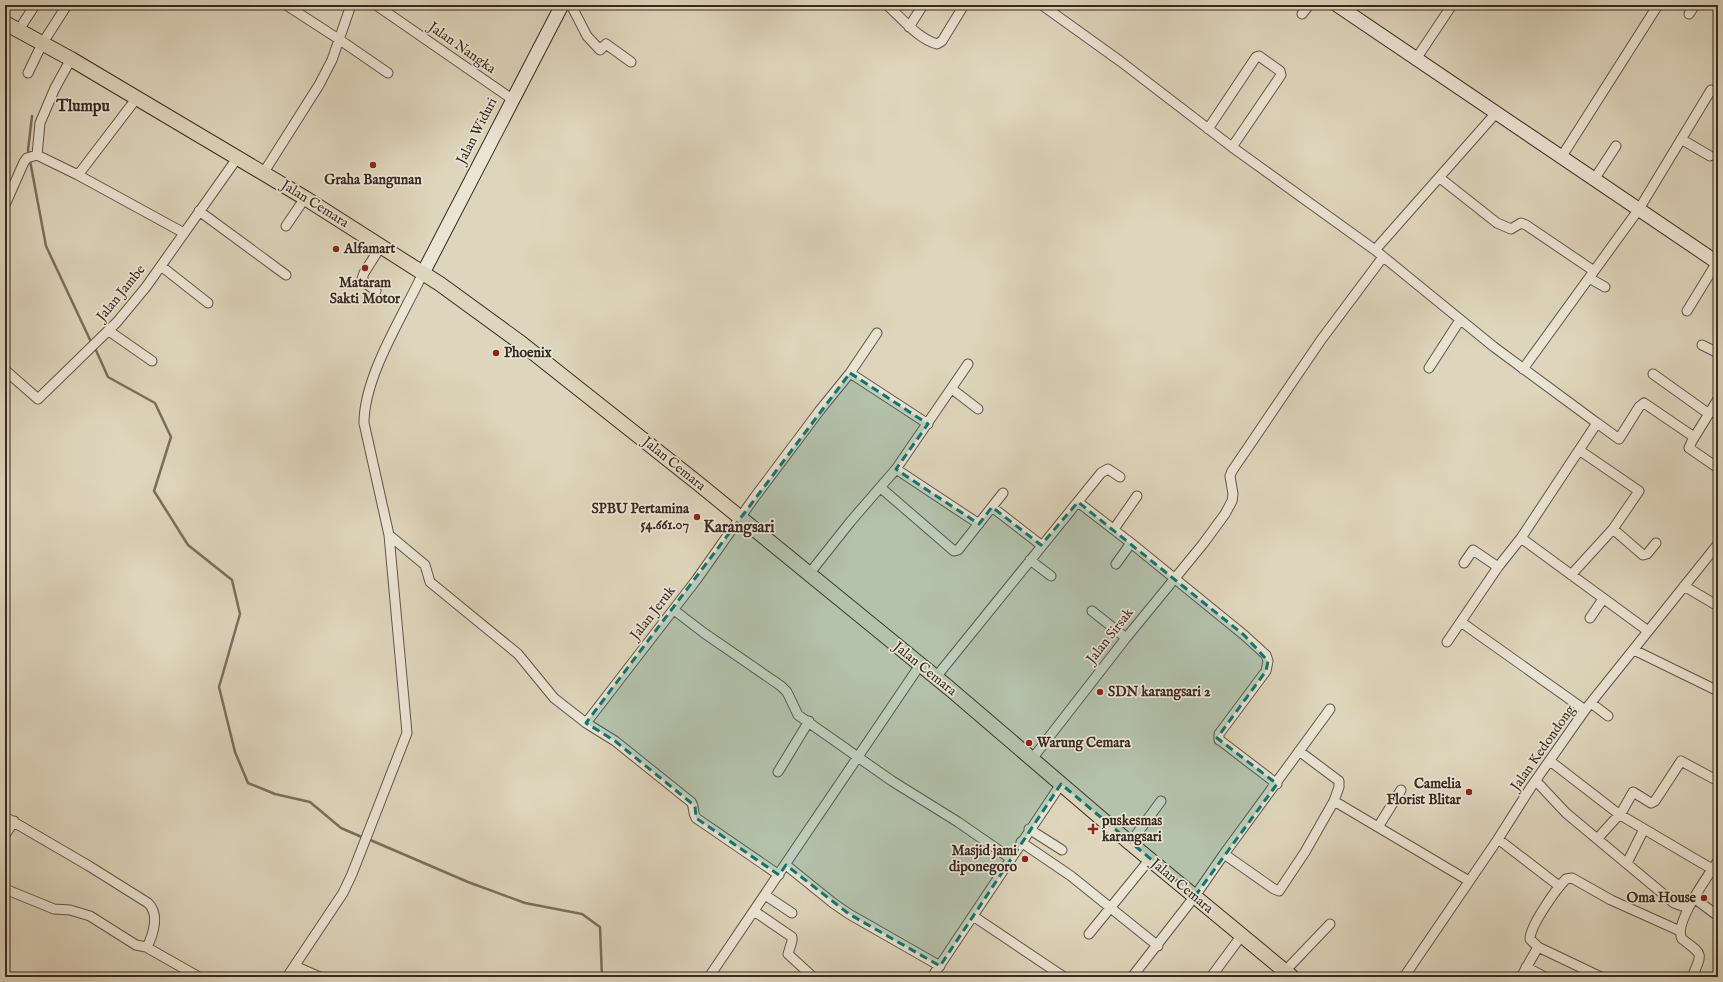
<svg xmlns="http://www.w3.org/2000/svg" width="1723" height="982" viewBox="0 0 1723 982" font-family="'IM FELL English',serif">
  <rect width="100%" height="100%" fill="#ded5bc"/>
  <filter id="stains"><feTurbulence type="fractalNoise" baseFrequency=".005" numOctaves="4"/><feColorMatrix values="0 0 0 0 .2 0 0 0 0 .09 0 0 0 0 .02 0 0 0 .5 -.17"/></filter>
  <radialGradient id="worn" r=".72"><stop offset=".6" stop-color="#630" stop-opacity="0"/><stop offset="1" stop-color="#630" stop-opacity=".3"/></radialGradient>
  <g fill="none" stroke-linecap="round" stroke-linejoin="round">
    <path stroke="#7a6e5e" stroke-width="2.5" d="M32,116L28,150L46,246L92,344
      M95,348L108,377L155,403L171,437L154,491L188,545L232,580L240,614L219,687L235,752L248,783L275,794L310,802L341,828L364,838
      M368,839L468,882L525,903L582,914L600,927L602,977"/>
    <defs>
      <path id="minor" d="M286,5L340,40L388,73
        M376,5L512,99
        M571,5L587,36L600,50L606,44L631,62
        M887,5C903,19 917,38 937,44L942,41L964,5
        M1042,5L1120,61L1232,147L1375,250
        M1302,14L1309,5
        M1689,14L1695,5
        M909,27L923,5
        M18,31L35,5
        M1416,59L1452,5
        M28,73L42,44L67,5
        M1496,113L1375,250L1494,347L1597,423L1521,538L1648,631
        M1208,129L1256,57L1259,56L1280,71L1281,75L1232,147
        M1681,139L1710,156
        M37,155L40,123L55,88L71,59
        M1562,156L1658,5
        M264,172L319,85L332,60L351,5
        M78,175L184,233
        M1440,178L1497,223L1511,229L1521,223L1526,225L1594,271
        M1595,178L1616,146
        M5,205L24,162L27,158L37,155L78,175L136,99
        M199,211L286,275
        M286,226L305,198
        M161,266L208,303
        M1589,278L1605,287
        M376,291L364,282L362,279L364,273L381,246
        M1687,311L1717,262
        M109,331L152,361
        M1702,345L1718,353
        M1429,368L1460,320
        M1523,369L1639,209L1711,90
        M5,370L38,399L117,322L146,287L238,157
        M850,373L928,424
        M1653,374L1709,414
        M952,389L978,409
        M1718,399L1692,441L1689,448L1718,468
        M1597,423L1619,439L1639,407L1644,403L1694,437
        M896,469L979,524
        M881,488L954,551L958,550L1003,493
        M1078,502L1131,543L1244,635L1266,655L1268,661L1266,671L1219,734V740L1221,741L1277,784
        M992,507L1041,545
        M1114,529L1137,496
        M1613,529L1643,555L1647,554L1656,543
        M389,535L425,565L430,582L518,654L554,698L586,723L615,741L691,802C695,807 692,812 696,818L779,875
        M1030,560L1051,576
        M1464,563L1473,550L1498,567
        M1116,564L1131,543
        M809,574L851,521L896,469L968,364
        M1571,575L1613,529L1639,491L1579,450
        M1684,586L1718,606
        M674,610L704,633L781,686L787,692L798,715L892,781L958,822L1010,858
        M1092,611L1126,638
        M1590,618L1603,599
        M1461,622L1585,710
        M1447,642L1498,567L1521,538
        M1634,650L1718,691
        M936,677L1101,473L1108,469L1120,477
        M1591,703L1608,716
        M586,723L697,579L754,498L820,410L850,373L877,333
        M1299,751L1339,781V787L1334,801
        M1032,759L1126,638L1203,544L1225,514L1232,501L1233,494L1230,476L1232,471L1321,340L1383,257
        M1550,761L1620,815L1633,792L1651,803L1655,801L1681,761L1718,781
        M778,772L809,721
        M1536,781L1566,813L1674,903L1688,908
        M5,817L89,866L148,903C160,914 153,935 147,947
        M1378,827L1401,790
        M1029,829L1062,850
        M5,835L14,821
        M1498,839L1559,886
        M1597,839L1617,817L1622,816L1712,869
        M1021,842L1071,876L1158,946
        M1130,843L1161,801
        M1224,854L1274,889L1279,891L1305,852L1334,801L1469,881
        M1627,863L1644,829
        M786,865L833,903L849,914L940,966
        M5,889L54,909L70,910L90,916L136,945L146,947L199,977
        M765,895L792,913
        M1694,898L1718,916
        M754,911L792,937V941L788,954L813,977
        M973,916L1064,977
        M1089,934L1150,859
        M295,966L320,977
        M1526,967L1545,977
        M1285,971L1330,924
        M287,977L343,893L352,874L407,733L389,535L364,423C364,376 403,316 423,273
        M709,977L920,665
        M932,977L1061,784
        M1132,977L1195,896L1224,854L1330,709
        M1211,977L1242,935
        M1404,977L1498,839L1531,787L1585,710L1718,544
        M1521,977L1538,947
        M1601,977L1538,947L1530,939C1530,926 1556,889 1566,879L1572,878L1611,900L1680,931
        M1692,977C1703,952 1703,955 1682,939C1673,924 1709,874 1718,861"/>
      <path id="secondary" d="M1337,5L1718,263
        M423,273L562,5"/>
      <path id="primary" d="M5,23L71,59L305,198L440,284L521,343L699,484L949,688L1130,843L1292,977"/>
    </defs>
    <use href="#minor" stroke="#625548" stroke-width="11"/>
    <use href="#secondary" stroke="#392a21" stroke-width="15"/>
    <use href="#primary" stroke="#392a21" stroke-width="16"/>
    <use href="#minor" stroke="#eae4d3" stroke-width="9"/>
    <use href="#secondary" stroke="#eae4d3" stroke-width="13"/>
    <use href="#primary" stroke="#ded5bc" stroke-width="14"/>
  </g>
  <path fill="#0f766e" fill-opacity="0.2" stroke="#0f766e" stroke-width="3" stroke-dasharray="8 5" stroke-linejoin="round" d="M850,373L928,424L896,469L906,476L979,524L992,507L1041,545L1078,502L1244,635L1268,661L1266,671L1217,738L1277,784L1195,896L1061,784L940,966L849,914L786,865L779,875L696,818L695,806L615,741L586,723Z"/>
  <g fill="#8f2418" stroke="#eae4d3" stroke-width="1.5">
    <circle cx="373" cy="165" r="4"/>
    <circle cx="336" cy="249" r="4"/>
    <circle cx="365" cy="268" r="4"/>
    <circle cx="496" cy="353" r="4"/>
    <circle cx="697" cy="517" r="4"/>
    <circle cx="1100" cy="692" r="4"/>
    <circle cx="1029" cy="743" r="4"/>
    <circle cx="1469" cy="792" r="4"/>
    <path d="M1091 823h4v4h4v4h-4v4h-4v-4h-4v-4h4z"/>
    <circle cx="1025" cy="859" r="4"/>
    <circle cx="1704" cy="898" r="4"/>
  </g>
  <g text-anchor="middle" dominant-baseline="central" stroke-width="3.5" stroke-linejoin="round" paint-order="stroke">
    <g font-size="14" fill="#392a21" stroke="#eae4d3">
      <text transform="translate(462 48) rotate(35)">Jalan Nangka</text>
      <text transform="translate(477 131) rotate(-63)">Jalan Widuri</text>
      <text transform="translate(315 204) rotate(32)">Jalan Cemara</text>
      <text transform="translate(121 293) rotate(-51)">Jalan Jambe</text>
      <text transform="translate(674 464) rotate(39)">Jalan Cemara</text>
      <text transform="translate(653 613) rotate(-52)">Jalan Jeruk</text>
      <text transform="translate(1110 636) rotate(-52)">Jalan Sirsak</text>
      <text transform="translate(925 669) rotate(39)">Jalan Cemara</text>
      <text transform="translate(1543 748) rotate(-55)">Jalan Kedondong</text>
      <text transform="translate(1182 886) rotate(40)">Jalan Cemara</text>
    </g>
    <g font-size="14" font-weight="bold" fill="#392a21" stroke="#eae4d3" text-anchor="start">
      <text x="373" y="180" text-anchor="middle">Graha Bangunan</text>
      <text x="344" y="249">Alfamart</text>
      <text x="365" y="283" text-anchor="middle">Mataram<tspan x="365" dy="16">Sakti Motor</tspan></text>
      <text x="504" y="353">Phoenix</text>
      <text x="689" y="509" text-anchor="end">SPBU Pertamina<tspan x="689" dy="16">54.661.07</tspan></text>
      <text x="1108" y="692">SDN karangsari 2</text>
      <text x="1037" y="743">Warung Cemara</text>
      <text x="1461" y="784" text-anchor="end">Camelia<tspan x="1461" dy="16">Florist Blitar</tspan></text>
      <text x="1102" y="821">puskesmas<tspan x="1102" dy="16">karangsari</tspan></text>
      <text x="1017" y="851" text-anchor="end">Masjid jami<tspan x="1017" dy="16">diponegoro</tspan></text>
      <text x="1696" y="898" text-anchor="end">Oma House</text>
    </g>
    <g font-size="16" font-weight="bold" fill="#392a21" stroke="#eae4d3">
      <text x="83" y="107">Tlumpu</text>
      <text x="739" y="528">Karangsari</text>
    </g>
  </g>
  <rect width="1723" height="982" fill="none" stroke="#ded5bc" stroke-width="20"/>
  <rect x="6" y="6" width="1711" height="970" fill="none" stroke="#392a21" stroke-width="2"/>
  <rect x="10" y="10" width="1703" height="962" fill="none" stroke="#392a21"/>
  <rect width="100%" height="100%" filter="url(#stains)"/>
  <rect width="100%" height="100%" fill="url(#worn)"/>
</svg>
